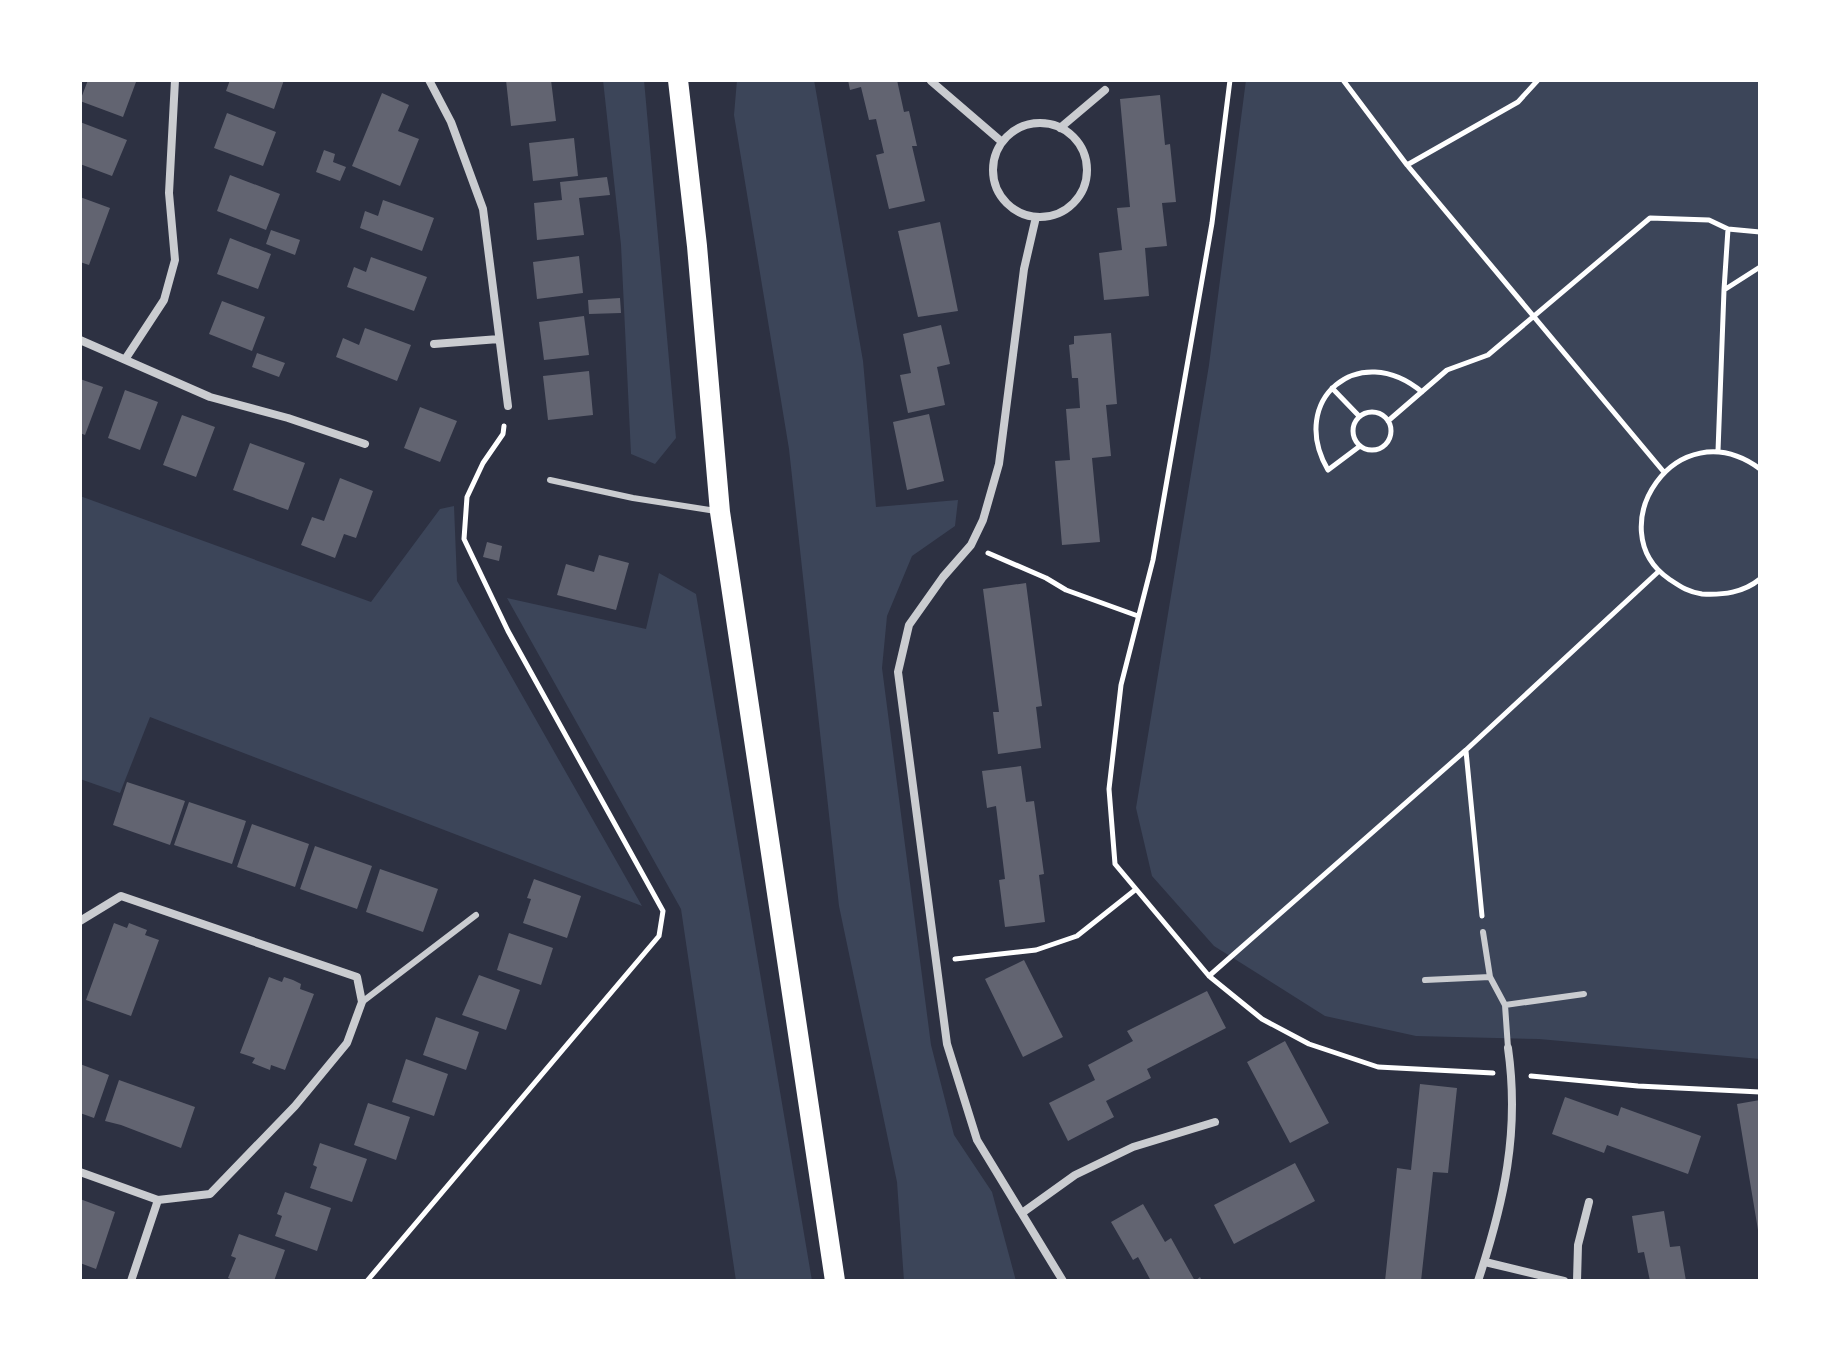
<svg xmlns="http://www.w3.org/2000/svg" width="1840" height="1361" viewBox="0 0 1840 1361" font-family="Arial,sans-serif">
  <rect width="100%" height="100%" fill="#2d3142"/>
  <path fill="#3c4559" d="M603,80H644L676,438L655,464L631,454L621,245Z
    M737,80H814L863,361L876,507L958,500L955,526L912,556L887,616L882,668L931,1045L954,1135L992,1192L1016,1281H904L897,1182L839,906L789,449L734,115Z
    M1246,80H1760V1059L1539,1039L1416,1036L1325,1016L1214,946L1152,876L1136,808L1209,365Z
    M80,496L371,602L440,509L454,506L457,581L642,906L150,717L120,793L80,779Z
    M659,573L696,594L812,1281H736L681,909L507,598L646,629Z"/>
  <path fill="#626471" d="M88,80H129L136,82L123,117L80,101Z
    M230,80H284L274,109L226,91Z
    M506,80H551L556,121L511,126Z
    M848,80H897L904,112L909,111L917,146H912L925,201L889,209L876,155L884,153L876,119L869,120L861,87L850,90Z
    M382,93L409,105L398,131L419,139L400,186L352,166Z
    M1160,95L1165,145L1170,144L1176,202L1162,203L1167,246L1145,248L1149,296L1104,300L1099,253L1122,250L1117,208L1130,207L1120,99Z
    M227,113L276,132L263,166L214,148Z
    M80,122L127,140L112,176L80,164Z
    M574,138L578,176L533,181L529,143Z
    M324,150L335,154L333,162L346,167L340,181L316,172Z
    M230,175L280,194L266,230L217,211Z
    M607,177L610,195L579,198L584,235L537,240L534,203L562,200L560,182Z
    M80,197L110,208L89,265L80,262Z
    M383,200L434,218L422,251L360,228L365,211L378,216Z
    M940,222L958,311L918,317L898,231Z
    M271,230L300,240L295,255L266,244Z
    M230,238L271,254L258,289L217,274Z
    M579,256L583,293L537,299L533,262Z
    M371,257L427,277L414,311L347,287L354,267L366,272Z
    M620,298L621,313L589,314L588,300Z
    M222,301L265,317L252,351L209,334Z
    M584,316L589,355L544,360L539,322Z
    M941,325L950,364L937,367L945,405L908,413L900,375L911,373L903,334Z
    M365,328L411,345L397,381L336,357L343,338L359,345Z
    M1111,333L1117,404L1106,405L1111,456L1092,458L1100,542L1062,545L1055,461L1070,460L1066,409L1080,408L1078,378H1072L1069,345L1074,344V336Z
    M257,353L285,363L279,377L252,367Z
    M589,371L593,415L548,420L543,376Z
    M80,379L103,387L85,435L80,433Z
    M125,390L158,402L140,450L108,438Z
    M420,407L457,421L440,462L404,448Z
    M929,414L944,481L907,490L893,422Z
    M182,415L215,427L196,477L163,465Z
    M250,443L305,463L288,510L233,490Z
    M340,478L373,491L356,538L344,534L335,558L301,545L312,517L324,521Z
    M487,542L502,546L499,561L483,557Z
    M599,555L629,563L616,610L557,595L566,564L594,572Z
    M1026,583L1042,706L1036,707L1041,748L998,754L993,712H999L983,589Z
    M1021,766L1026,802L1034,801L1044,874L1039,875L1045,922L1005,927L999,880L1005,879L996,806L987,808L982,771Z
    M127,782L185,801L170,845L113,825Z
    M189,802L246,821L232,864L174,845Z
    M252,824L309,844L295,887L237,867Z
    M315,846L372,866L357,909L300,889Z
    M380,869L438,889L423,932L366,912Z
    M534,879L581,896L567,938L523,923L531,899L527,898Z
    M114,923L127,928L129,923L147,930L145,935L159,940L131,1016L86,1000Z
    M509,933L553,948L541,985L497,970Z
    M1024,960L1063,1037L1023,1057L985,979Z
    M479,975L520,990L506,1030L462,1015Z
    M269,977L282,982L284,977L293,980L301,984L300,989L314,994L285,1070L271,1065L270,1070L252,1063L255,1058L240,1053Z
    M1207,991L1226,1028L1147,1069L1151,1078L1106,1101L1114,1117L1068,1141L1049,1103L1095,1080L1088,1065L1133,1041L1127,1031Z
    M436,1017L479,1032L466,1070L423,1055Z
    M1285,1041L1329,1123L1290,1143L1247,1062Z
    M406,1059L448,1074L434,1116L392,1102Z
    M80,1064L109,1075L94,1118L80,1113Z
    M119,1080L195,1107L181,1148L121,1125L105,1121Z
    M1420,1084L1457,1088L1448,1173L1433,1172L1421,1281H1385L1397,1168L1411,1170Z
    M1565,1097L1618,1116L1621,1107L1701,1136L1688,1174L1607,1145L1604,1153L1552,1134Z
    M1760,1100V1230H1758L1737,1104Z
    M368,1103L410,1117L396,1160L354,1145Z
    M320,1143L367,1159L352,1202L310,1188L317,1167L313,1165Z
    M1295,1163L1315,1201L1234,1244L1214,1205Z
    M285,1192L331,1208L317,1251L275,1236L282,1216L277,1214Z
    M80,1199L115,1212L96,1269L80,1263Z
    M1143,1204L1165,1242L1171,1238L1195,1281L1200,1277L1202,1281H1151L1138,1257L1133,1260L1111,1222Z
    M1664,1211L1670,1247L1680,1246L1686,1281H1650L1644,1252L1638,1253L1632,1216Z
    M239,1234L285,1250L274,1281H235L228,1278L236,1258L231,1256Z"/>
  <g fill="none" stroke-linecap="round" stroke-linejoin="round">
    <path stroke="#fff" stroke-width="5" d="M1230,80L1212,223L1153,560L1121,685L1109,789L1115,864L1209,976L1262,1019L1309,1044L1378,1067L1493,1073
      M1343,80L1407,165L1663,471
      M1407,165L1518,102L1538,80
      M1728,229L1760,232
      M1332,388L1359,416
      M1353 431a19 19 0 1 1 38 0a19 19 0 1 1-38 0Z
      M1388,421L1447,370L1488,355L1650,218L1709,220L1728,229L1724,290
      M1360,446L1328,470C1287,400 1359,339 1422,392
      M1718,451L1724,290L1760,267
      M1760,469C1676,407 1598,530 1669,579C1681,587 1688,592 1702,594C1723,595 1743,593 1760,579
      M988,553L1046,578L1066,590L1138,616
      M1466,751L1482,916
      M955,959L1036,950L1077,936L1135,890
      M1209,976L1466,750L1658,572
      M1531,1076L1638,1086L1760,1092
      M367,1281L659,936L663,911L508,631L464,539L467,497L483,463L503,434L504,426"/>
    <path stroke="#caccd0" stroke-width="6" d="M550,480L633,498L716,511
      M1483,932L1490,977L1505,1005L1508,1048
      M1425,980L1490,977
      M362,1002L476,915
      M1505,1005L1584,994"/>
    <path stroke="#caccd0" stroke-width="8" d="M429,80L451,122L483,209L508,406
      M931,81L1002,142
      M993 170a47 47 0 1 1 94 0a47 47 0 1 1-94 0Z
      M1060,128L1105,90
      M1036,217L1024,269L999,464L983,520L971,545L943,577L909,625L898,672L947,1044L977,1140L1063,1281
      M80,340L210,397L288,418L365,444
      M434,344L499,339
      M126,358L164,300L175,260L169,193L175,80
      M80,921L121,896L357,977L362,1002L347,1043L295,1106L210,1194L158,1200L80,1172
      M1022,1213L1075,1175L1133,1147L1215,1122
      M1485,1262L1564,1281
      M131,1281L158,1200
      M1478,1281C1504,1202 1520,1132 1508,1048
      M1577,1281L1578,1245L1589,1202"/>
    <path stroke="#fff" stroke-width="20" d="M678,80L697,246L720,512L835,1281"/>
  </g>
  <rect width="1840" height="1361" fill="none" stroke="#ffffff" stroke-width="164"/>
</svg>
